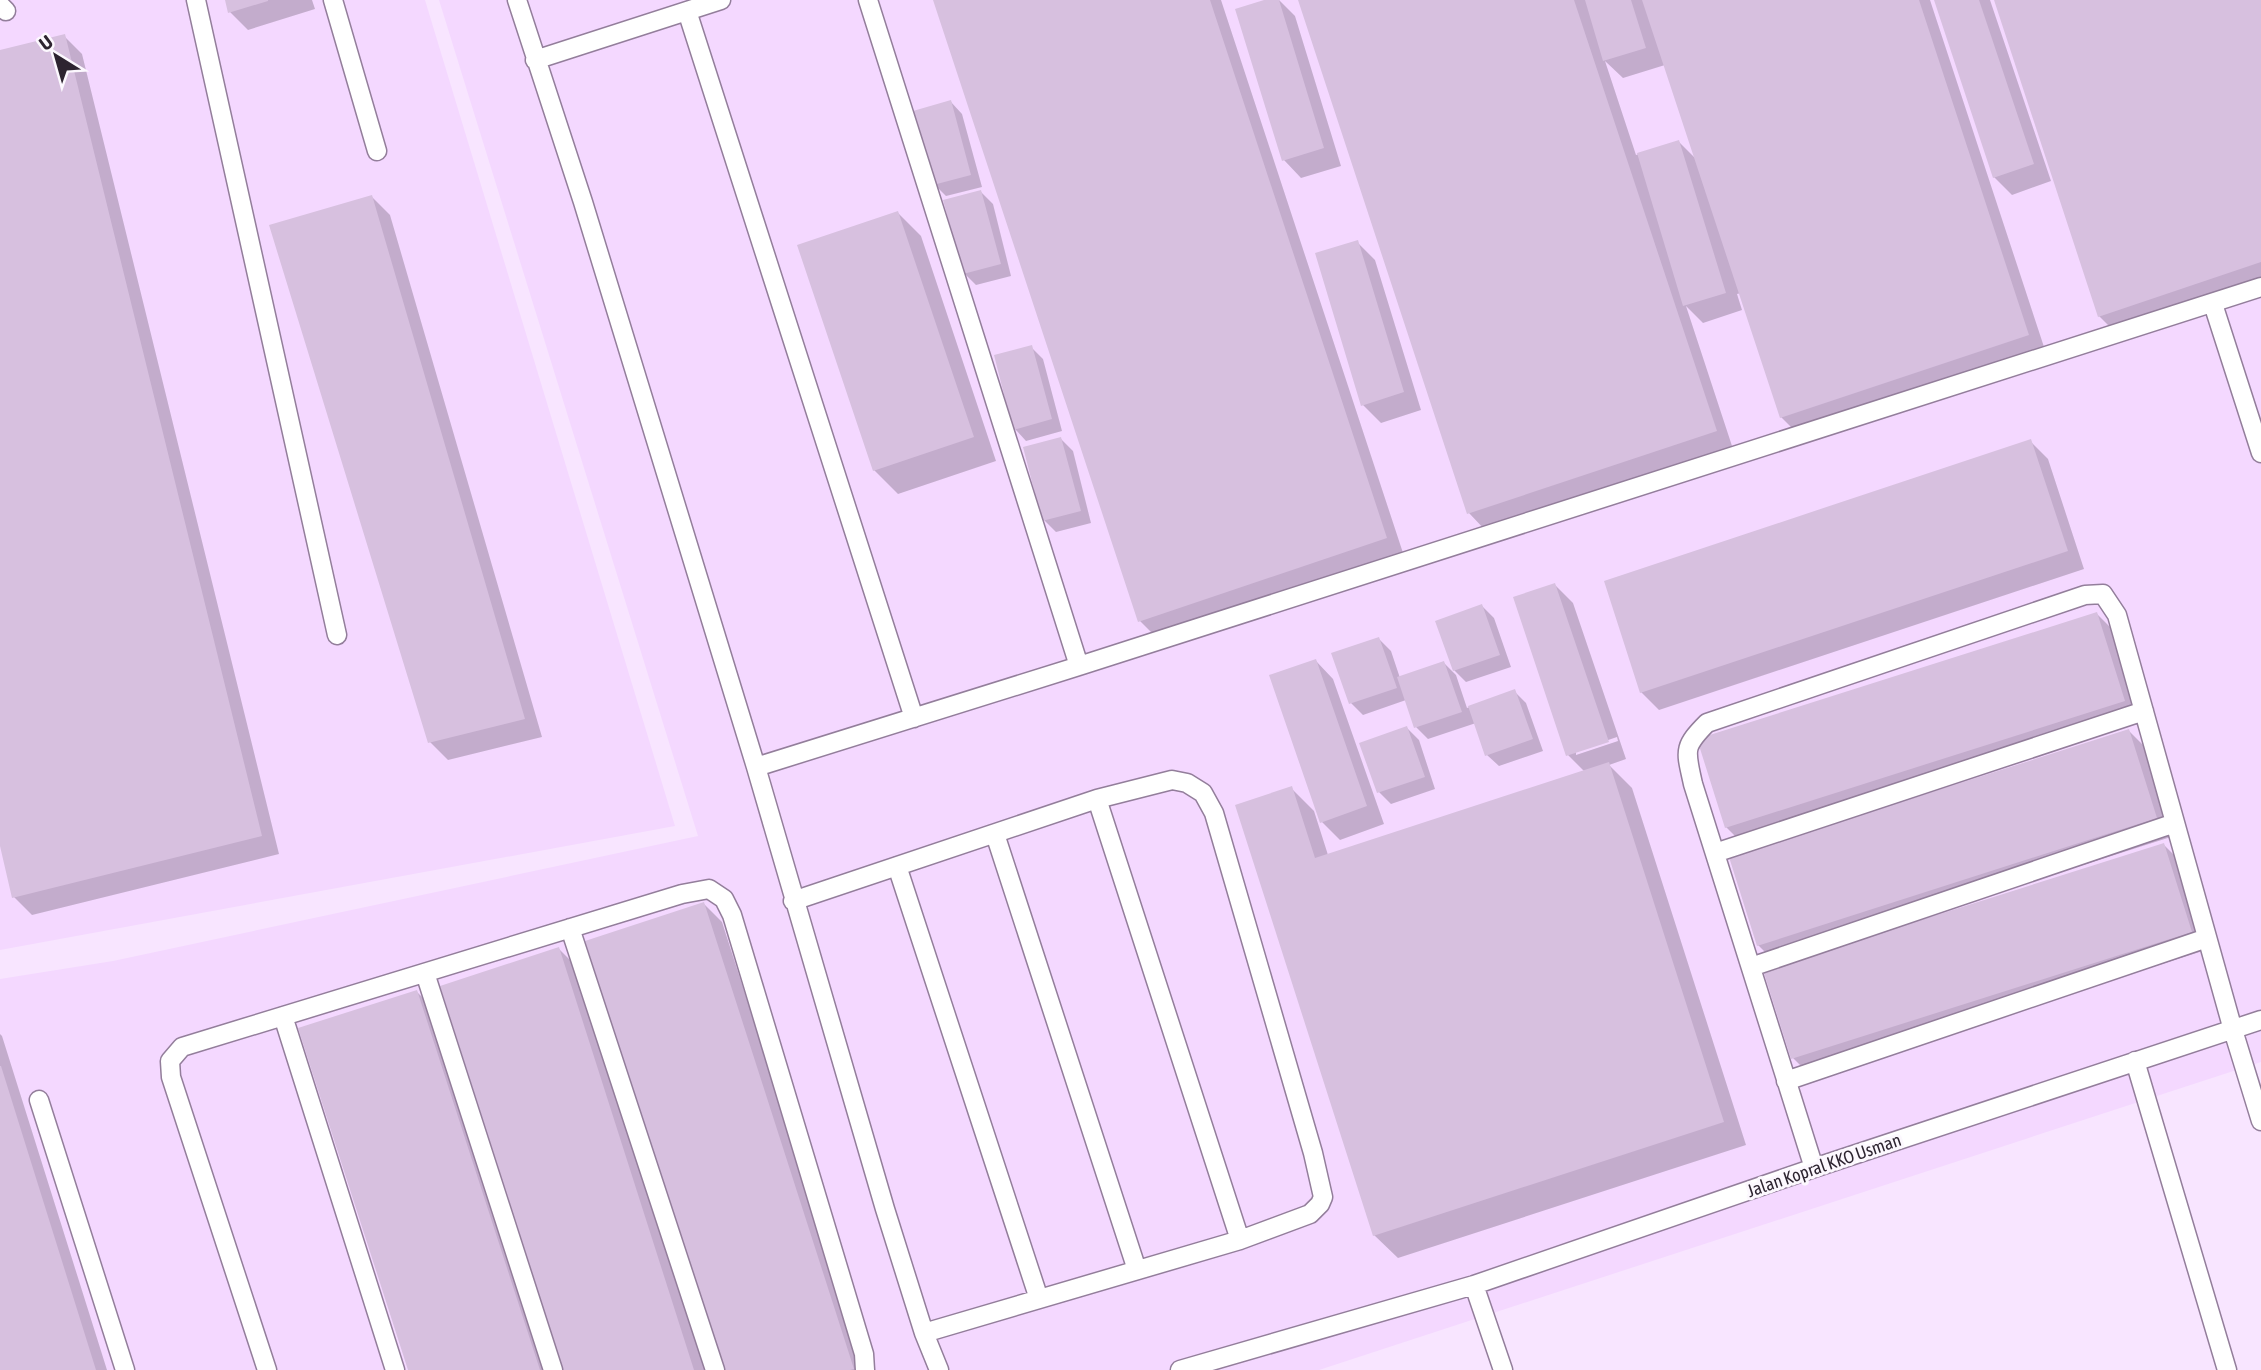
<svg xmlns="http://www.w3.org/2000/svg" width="2261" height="1370" viewBox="0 0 2261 1370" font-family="'Asap Condensed',sans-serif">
  <rect width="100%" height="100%" fill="#f8e5ff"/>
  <path fill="#f4d8ff" d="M0,0H425L675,826L0,950Z
    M439,0H2261V1062L1319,1370H0V979L113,961L698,836Z"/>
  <path fill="#0003" fill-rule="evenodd" d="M226,0H312L315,9L248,30L230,12Z
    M935,0H1221L1404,556L1158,639L1140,621Z
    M1270,0H1279L1295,16L1341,166L1301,178L1284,160Z
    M1299,0H1930L2046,353L1799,435L1781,417L1741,293L1737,294L1742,310L1703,323L1686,306L1733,449L1486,531L1469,513ZM1605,61L1623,78L1665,65L1697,160L1679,142L1636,155Z
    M1935,0H1990L2051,181L2012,195L1994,177Z
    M1995,0H2261V286L2117,334L2099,316Z
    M64,36L82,54L279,854L32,915L14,897L0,838V52Z
    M951,102L962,114L982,187L946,196L934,184Z
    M981,192L993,204L1011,276L976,285L964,273Z
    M372,197L390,215L542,737L448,760L430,742Z
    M898,213L921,236L996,461L898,494L874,470Z
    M1357,242L1375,260L1421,410L1381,423L1363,405Z
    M1031,347L1043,359L1062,431L1026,441L1015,429Z
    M1061,439L1073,451L1091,523L1056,532L1044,520Z
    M2030,441L2048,459L2084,569L1659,710L1641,692Z
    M1555,585L1573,603L1626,759L1609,765L1632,788L1746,1145L1398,1258L1374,1235L1291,788L1314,811L1328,855L1585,772L1568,755ZM1617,737L1618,741L1576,755V751Z
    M1482,606L1494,618L1511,667L1466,682L1454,670Z
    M2097,614L2115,632L2142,718L1744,845L1726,827Z
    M1379,639L1391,651L1400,678L1444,663L1456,675L1467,708L1514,691L1526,703L1543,751L1499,766L1487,755L1476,723L1428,739L1416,727L1406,700L1363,715L1351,703Z
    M1316,661L1333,679L1384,824L1340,840L1322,822Z
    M1407,728L1419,740L1435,789L1391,804L1379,792Z
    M2129,731L2147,749L2174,836L1776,963L1758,945Z
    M2164,845L2181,862L2209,949L1811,1076L1793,1058Z
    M704,904L722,922L866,1370H725Z
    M559,949L577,967L705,1370H565Z
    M417,992L435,1010L551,1370H410Z
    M0,1034L2,1036L107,1370H0Z"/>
  <path fill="#d7c0df" d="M225,0H268V1L228,13Z
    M933,0H1210L1387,538L1138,622Z
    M1264,0H1279L1324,148L1282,161L1235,9Z
    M1298,0H1574L1717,431L1467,514Z
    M1585,0H1631L1646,48L1603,61Z
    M1642,0H1919L2029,335L1780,418Z
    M1934,0H1979L2034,164L1993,178Z
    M1994,0H2261V262L2098,317Z
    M65,34L262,836L12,898L0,846V50Z
    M951,100L971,175L933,185L913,111Z
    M1679,140L1726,293L1683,306L1637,153Z
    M981,190L1001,264L963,274L943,200Z
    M372,195L525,719L428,743L269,225Z
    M898,211L974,437L873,471L797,245Z
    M1358,240L1404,392L1361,406L1315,253Z
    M1032,345L1052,419L1013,430L994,355Z
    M1061,437L1081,511L1042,521L1023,447Z
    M2031,439L2068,551L1640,693L1604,581Z
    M1555,583L1609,742L1566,756L1513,597Z
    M1482,604L1500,655L1453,671L1435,621Z
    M2097,612L2125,701L1725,828L1697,739Z
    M1379,637L1397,688L1349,704L1331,653Z
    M1316,659L1367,806L1320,823L1269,675Z
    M1444,661L1462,712L1414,728L1397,677Z
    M1515,689L1533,739L1485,756L1468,706Z
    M1407,726L1425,777L1377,793L1359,743Z
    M2129,729L2157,818L1757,946L1729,857Z
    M1609,762L1724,1122L1373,1236L1235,805L1292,786L1315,858Z
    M2164,843L2192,932L1791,1059L1763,970Z
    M704,902L854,1369L850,1370H723L585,941Z
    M559,947L694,1370H563L440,986Z
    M417,990L540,1370H408L298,1028Z
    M0,1066H1L96,1370H0Z"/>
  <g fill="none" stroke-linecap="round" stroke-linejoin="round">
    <defs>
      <path id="lane" d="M196,0L337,635
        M333,0L377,151
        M517,0L583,202L756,767L885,1209L924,1333L939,1370
        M868,0L1079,666
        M0,5L6,11
        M687,11L914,718
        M535,60L721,0
        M2213,304L2261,453
        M756,767L1079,666L2261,287
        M1097,799L1240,1240
        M995,834L1137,1270
        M1715,853L2144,711
        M897,866L1039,1299
        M793,901L1097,799L1172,780L1187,783L1203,793L1214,813L1313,1153L1323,1197L1320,1204L1310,1214L1240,1240L924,1333
        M570,928L715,1370
        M1751,967L2175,823
        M425,973L553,1370
        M283,1016L395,1370
        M2135,1061L2227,1370
        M1786,1081L2207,938
        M39,1100L125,1370
        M1814,1168L1693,784C1686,751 1682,748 1707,723L2085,595L2103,594L2117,615L2233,1030L2261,1121
        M267,1370L171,1077L170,1061L182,1047L682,894L709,889L724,899L732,915L864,1354L865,1370
        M1180,1370L1474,1285
        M1503,1370L1474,1285L1814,1168L2261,1020"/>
    </defs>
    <use href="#lane" stroke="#937e9b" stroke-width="21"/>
    <use href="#lane" stroke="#fff" stroke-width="18"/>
  </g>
  <g text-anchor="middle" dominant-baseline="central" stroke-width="6" stroke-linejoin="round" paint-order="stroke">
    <g font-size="18" fill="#2d2430" stroke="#fcf8fe">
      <text transform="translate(1824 1165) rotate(-19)">Jalan Kopral KKO Usman</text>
    </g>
  </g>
  <g transform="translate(56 56) rotate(323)" stroke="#fcf8fe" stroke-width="5" paint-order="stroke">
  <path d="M0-5L12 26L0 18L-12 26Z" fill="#2d2430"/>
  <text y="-10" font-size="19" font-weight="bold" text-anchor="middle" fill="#2d2430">U</text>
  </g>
</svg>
